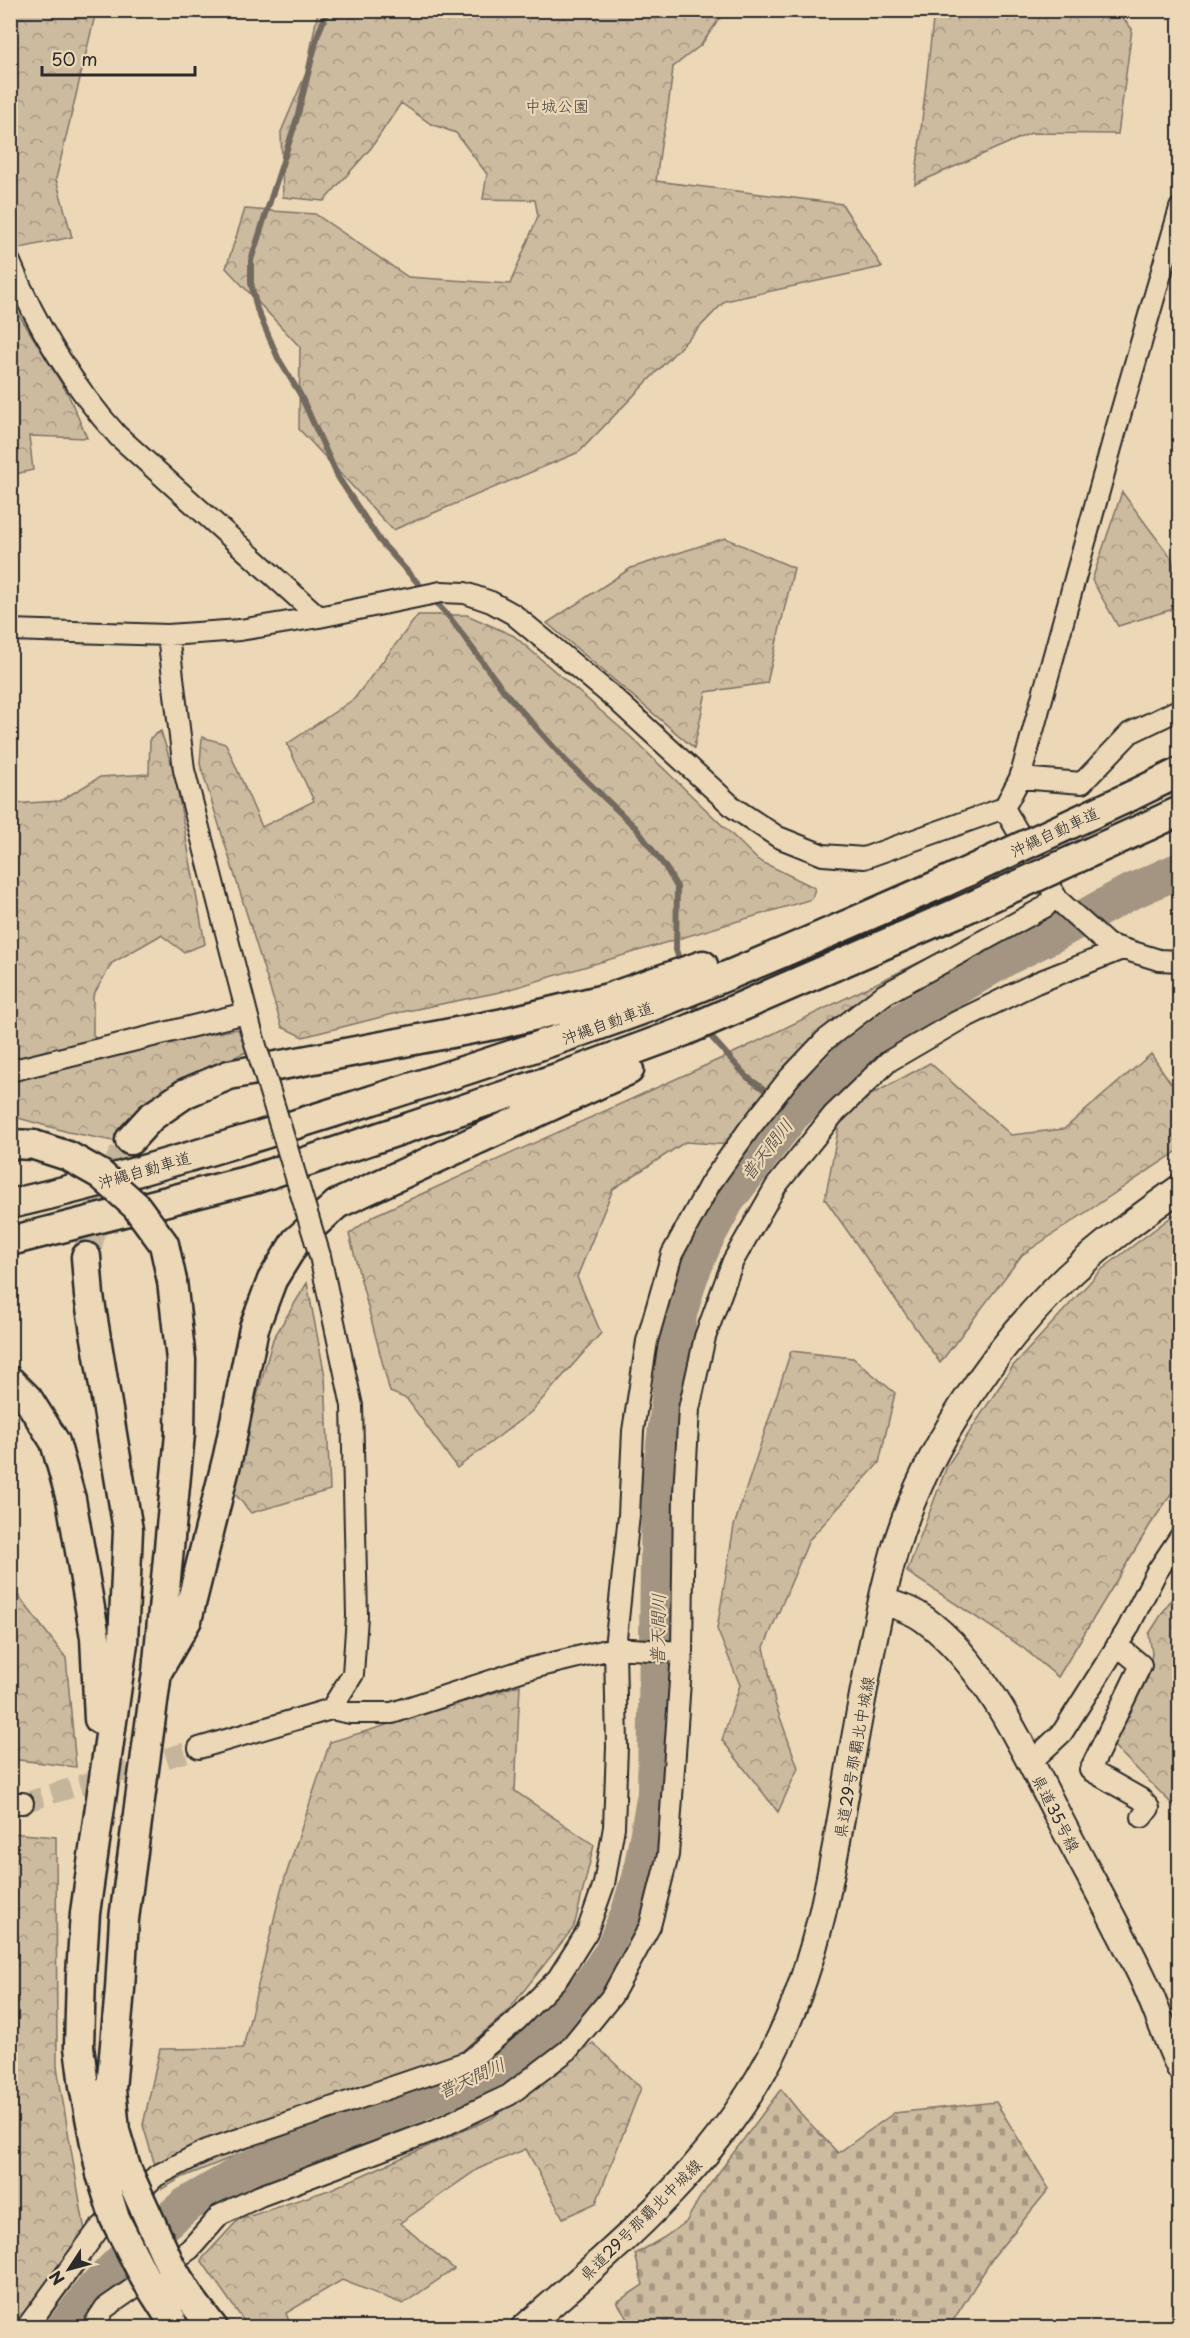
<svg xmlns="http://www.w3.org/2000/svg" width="1190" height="2338" viewBox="0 0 1190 2338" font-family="'Playpen Sans','Klee One',sans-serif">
  <defs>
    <pattern id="forest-crowns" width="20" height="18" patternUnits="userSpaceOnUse" patternTransform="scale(1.5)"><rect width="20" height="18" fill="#cdbba0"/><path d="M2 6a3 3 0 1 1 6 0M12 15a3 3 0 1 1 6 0" fill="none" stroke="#a79883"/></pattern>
    <pattern id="cemetery-stones" width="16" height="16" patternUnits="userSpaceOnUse" patternTransform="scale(1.5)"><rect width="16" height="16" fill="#cdbba0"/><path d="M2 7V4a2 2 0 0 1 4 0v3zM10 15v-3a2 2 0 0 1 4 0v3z" fill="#a79883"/></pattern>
  </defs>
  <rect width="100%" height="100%" fill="#ecd7b6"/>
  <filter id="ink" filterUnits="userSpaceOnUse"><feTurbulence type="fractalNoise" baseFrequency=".0167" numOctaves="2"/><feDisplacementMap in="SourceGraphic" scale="12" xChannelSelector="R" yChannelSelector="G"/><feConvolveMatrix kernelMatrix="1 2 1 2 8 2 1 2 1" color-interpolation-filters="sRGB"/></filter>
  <g filter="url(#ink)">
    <path fill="url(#forest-crowns)" stroke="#7c7366" stroke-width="1.5" d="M10,11H96L56,179L72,237L16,249L10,237Z
      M318,11H725L701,45L673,67C672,78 665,134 662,138L656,181L842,204L882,267L725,301L579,452L393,530L299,429L300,347L226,268L245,209L315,214L408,277L510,284L538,216L535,200L483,199L487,174L456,133L431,124L401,103L371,148L324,201L283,197L281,132L306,73Z
      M934,11H1117L1132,29L1118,134L1031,133L915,184Z
      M10,300L68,394L87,438L29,436L33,470L11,475Z
      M1122,492L1172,559L1179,593L1180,607L1118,626L1092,580Z
      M725,538L794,568L767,683L706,692L694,748L547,623L631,568Z
      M418,615H467L514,636L631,737L758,860L815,888L812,899L500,992L397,1013L303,1037L282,1027L200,764L202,737L226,744L262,827L314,801L287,744L354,699Z
      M161,731L175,776L205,944L184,952L161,935L112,963L93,996V1035L108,1053L238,1029L246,1052L177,1083L118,1142L68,1132L11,1116V1086L14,1085L11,1082V804L60,801L100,777L149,774L150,738Z
      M944,950L950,974L838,1046L747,1146L685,1142L613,1189L577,1277L601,1333L531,1412L457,1468L407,1399L390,1392L349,1234L375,1215L742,1049Z
      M1151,1054L1179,1095V1150L1022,1255L940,1363L825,1199L840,1120L871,1095L930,1063L1011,1135L1064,1129Z
      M1179,1211V1483L1150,1525L1058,1677L1022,1647L907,1572L947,1466L1013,1366L1101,1270Z
      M307,1283L325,1376L330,1490L251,1513L231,1489L273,1339Z
      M791,1351L853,1358L895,1393L879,1463L809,1540L764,1647L775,1703L798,1768L778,1812L722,1740L740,1685L717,1629L734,1526Z
      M11,1586L66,1658L76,1767L11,1759Z
      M1179,1587V1811L1113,1745L1148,1677L1152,1653L1149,1634Z
      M520,1685L515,1791L594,1845L574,1927L507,2012L457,2056L300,2130L183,2177L162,2189L143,2125L160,2049L243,2048L281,1890L330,1742Z
      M10,1833L56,1837L57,2067L90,2261L41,2327H11Z
      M593,2043L641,2088L596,2203L563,2218L526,2149L478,2169L400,2223L454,2269L403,2304L342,2280L286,2313L291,2327H248L201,2260L238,2220L329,2190L492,2118Z"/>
    <path fill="url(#cemetery-stones)" stroke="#7c7366" stroke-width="1.5" d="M781,2089L801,2114L838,2153L894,2113L996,2102L1049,2189L994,2256L949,2327H633L617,2302L643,2285L635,2254L663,2238L686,2222L699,2199Z"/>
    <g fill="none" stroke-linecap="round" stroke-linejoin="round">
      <path stroke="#736b5f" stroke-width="6" d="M328,10L318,34L297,118L251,260V283L257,309L278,358L300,394L338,477L380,541L425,591
        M432,598L451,619L503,690L566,761L636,828L666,868L677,887L676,950L681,964
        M692,997L699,1018
        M705,1030L747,1077L765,1090L792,1115"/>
      <path stroke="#a39581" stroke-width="36" d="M64,2328L94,2289L128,2255L186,2205L246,2170L361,2128L462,2085L519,2056L556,2024L587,1989L611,1954L629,1912L641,1871L655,1794L659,1488L679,1314L690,1277L705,1241L727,1200L792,1115L850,1060L892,1027L1006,958L1052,935L1126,894L1180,870"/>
      <path stroke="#c5b59a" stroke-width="20" stroke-dasharray="20 10" stroke-linecap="butt" d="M23,1803L199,1748"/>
      <path stroke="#c5b59a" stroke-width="28" stroke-dasharray="28 14" stroke-linecap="butt" d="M86,1257C94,1213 110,1179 130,1140"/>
      <defs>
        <path id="minor" d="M10,262C35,323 73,387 118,436L319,617
          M10,630L168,635L240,630L319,617L441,592L465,593L491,602L513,614L613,697L734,808L778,837L823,855L864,858L1004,808L1020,778L1117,426L1180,208
          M168,635L184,770L252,1033
          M1020,778L1082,783L1130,733L1180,709
          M1004,808L1058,900L1107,944L1159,960L1180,961
          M10,1071L246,1013
          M1117,1645L1141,1665L1090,1770L1141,1799L1149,1808L1142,1817
          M331,1709L350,1713H392L524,1670L615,1648L682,1652
          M199,1748L331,1709L353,1674L357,1616L352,1406L320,1256
          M1031,1762L1062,1733L1127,1630L1156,1573L1180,1537
          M10,1803H23
          M26,2328L98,2230L156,2176L207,2150L469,2061L516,2021L558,1978L587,1932L604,1884L614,1827L617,1747L615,1648L629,1515L633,1431L647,1341L672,1254L710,1184L749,1129L790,1077L824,1041L885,994L1045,907L1055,895
          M92,2328L105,2308L190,2249L220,2215L260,2196L435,2130L509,2095L568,2050L612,1996L650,1926L668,1855L682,1652L684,1493L689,1409L705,1337L733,1261L776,1186L833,1115L889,1061L956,1022L1036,983L1122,949"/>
        <path id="major" d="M883,1601C897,1606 912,1610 924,1619C986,1664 1025,1752 1059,1818C1087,1872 1119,1927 1145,1983C1157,2011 1167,2040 1180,2068
          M524,2328C621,2244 725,2157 780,2038C821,1951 835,1854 851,1760C864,1691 875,1621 894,1553C922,1454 993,1348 1067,1277C1102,1244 1141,1216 1180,1188"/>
        <path id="highway" d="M1131,796L1180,772
          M1148,826L1180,811
          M130,1140L151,1117L186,1093L229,1075L499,1024L608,998L703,965
          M10,1144L34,1145
          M10,1204C128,1177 244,1141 360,1104C458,1073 555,1042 652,1006C751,968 848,924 945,882
          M10,1241L254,1179L563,1076L685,1031L959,912
          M86,1257L89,1296L128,1530L123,1643L85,1913L81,1975L79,2047L84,2086L101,2174
          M10,1381L28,1399L55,1442L71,1499L95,1637L99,1719
          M157,1672L187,1620L228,1456L254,1328L272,1280L296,1241L337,1204L629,1070
          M126,2168L115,2131L111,2089L120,1989L124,1919L157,1672L180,1434L181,1360L172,1281
          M191,2299L213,2328"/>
      </defs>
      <use href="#minor" stroke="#2b2b2b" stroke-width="24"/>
      <use href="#major" stroke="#2b2b2b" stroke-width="30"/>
      <use href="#highway" stroke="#2b2b2b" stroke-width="33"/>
      <use href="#minor" stroke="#ecd7b6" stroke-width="20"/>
      <use href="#major" stroke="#ecd7b6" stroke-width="26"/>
      <use href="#highway" stroke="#ecd7b6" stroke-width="28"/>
      <defs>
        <path id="minor-bridge" d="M252,1033L320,1256"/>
        <path id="highway-bridge" d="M945,882L1131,796
          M959,912L1148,826
          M34,1145L68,1156L100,1174L136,1206L164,1244L172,1281
          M126,2168L171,2267L191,2299
          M101,2174L115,2219L145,2278L171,2319"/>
      </defs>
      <use href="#minor-bridge" stroke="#2b2b2b" stroke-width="24" stroke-linecap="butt"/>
      <use href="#highway-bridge" stroke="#2b2b2b" stroke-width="33" stroke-linecap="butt"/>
      <use href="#minor-bridge" stroke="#ecd7b6" stroke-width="20"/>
      <use href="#highway-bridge" stroke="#ecd7b6" stroke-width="28"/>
    </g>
  </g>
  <g text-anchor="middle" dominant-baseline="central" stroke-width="4.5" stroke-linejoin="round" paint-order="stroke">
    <g font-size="16" fill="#43413d" stroke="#ecd7b6">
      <text x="557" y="105">中城公園</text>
    </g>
    <g font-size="16" fill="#2b2b2b" stroke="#ecd7b6">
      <text transform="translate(1054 831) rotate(-25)">沖縄自動車道</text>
      <text transform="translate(607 1022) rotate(-20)">沖縄自動車道</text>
      <text transform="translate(144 1169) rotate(-16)">沖縄自動車道</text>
      <text transform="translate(853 1757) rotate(-80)">県道29号那覇北中城線</text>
      <text transform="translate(1057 1813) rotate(63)">県道35号線</text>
      <text transform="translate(640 2219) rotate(-45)">県道29号那覇北中城線</text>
    </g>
    <g font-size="18" font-style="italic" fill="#494640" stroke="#ecd7b6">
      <text transform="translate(766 1149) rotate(-52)">普天間川</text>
      <text transform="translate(657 1629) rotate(-89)">普天間川</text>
      <text transform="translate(471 2077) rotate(-24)">普天間川</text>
    </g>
  </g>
  <rect width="1190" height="2338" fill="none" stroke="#ecd7b6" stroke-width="36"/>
  <rect x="18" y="18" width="1154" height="2302" fill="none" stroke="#2b2b2b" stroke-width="2" filter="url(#ink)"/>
  <g transform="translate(69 2269) rotate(234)" stroke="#ecd7b6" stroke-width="4.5" paint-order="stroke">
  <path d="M0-4.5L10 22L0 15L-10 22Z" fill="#2b2b2b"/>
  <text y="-9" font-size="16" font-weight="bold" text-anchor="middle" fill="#2b2b2b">N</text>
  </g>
  <path d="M42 66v9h153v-9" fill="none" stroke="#2b2b2b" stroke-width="3"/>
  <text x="51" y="66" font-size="18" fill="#2b2b2b" stroke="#ecd7b6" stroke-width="4.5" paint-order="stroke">50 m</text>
</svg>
